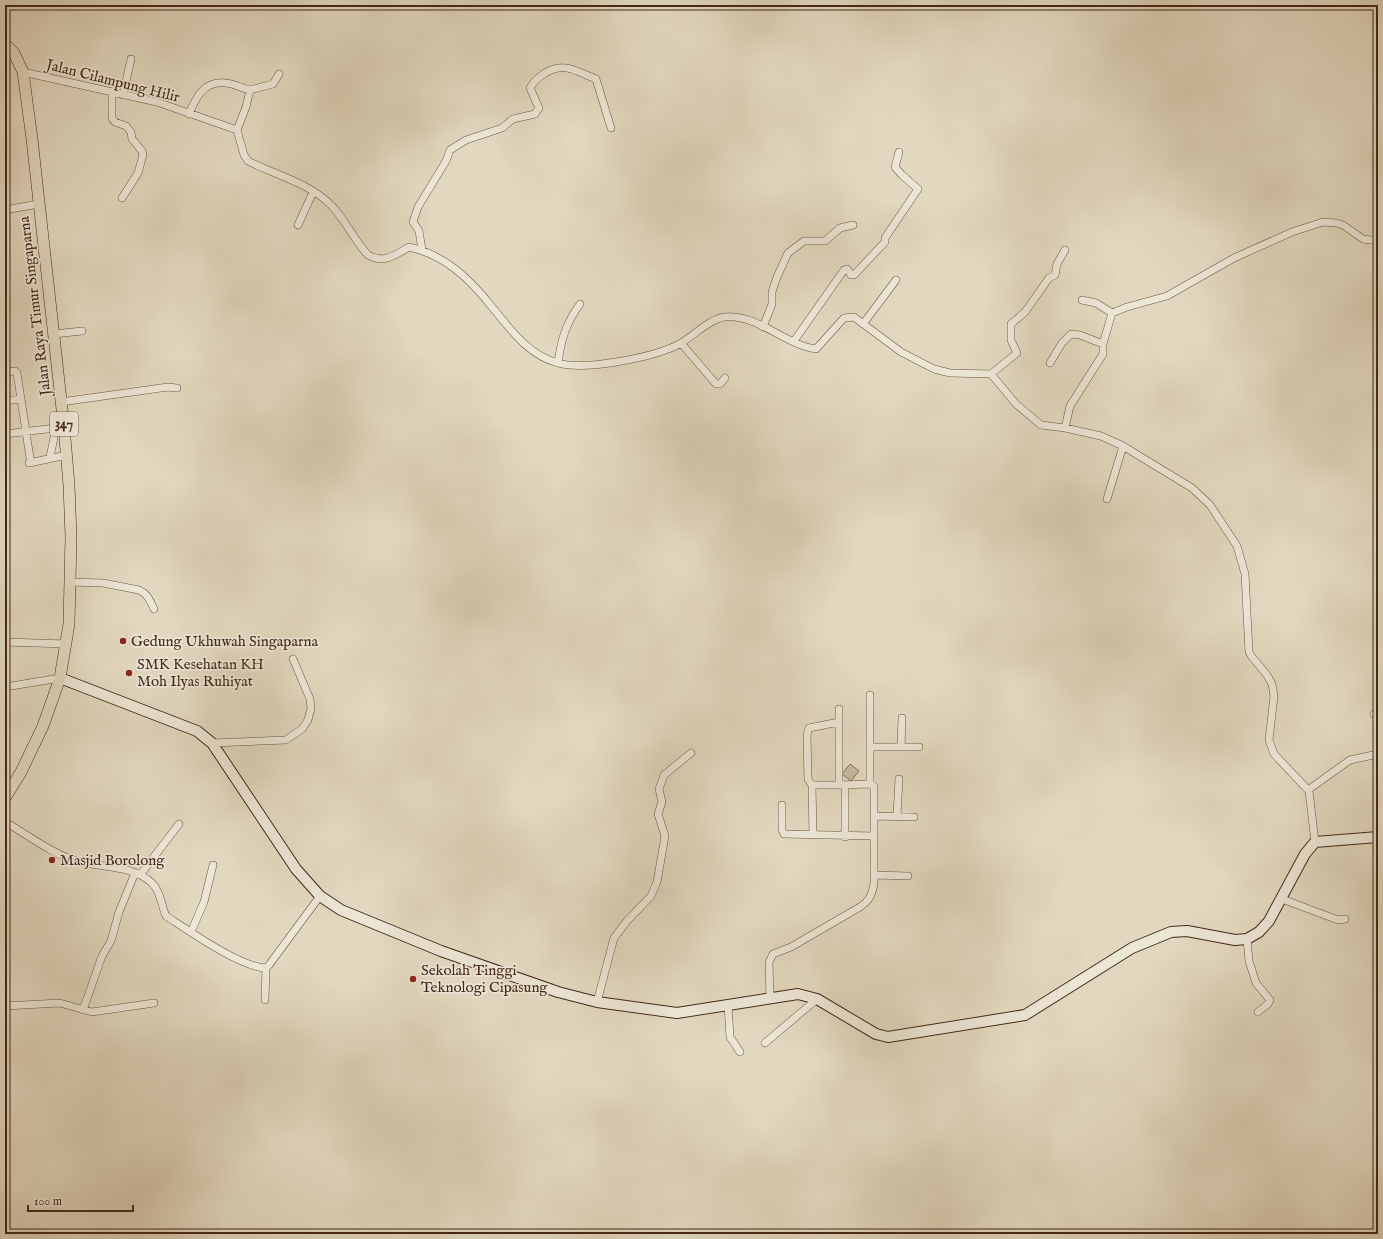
<svg xmlns="http://www.w3.org/2000/svg" width="1383" height="1239" viewBox="0 0 1383 1239" font-family="'IM FELL English',serif">
  <rect width="100%" height="100%" fill="#e2d8bf"/>
  <filter id="stains"><feTurbulence type="fractalNoise" baseFrequency=".005" numOctaves="4"/><feColorMatrix values="0 0 0 0 .2 0 0 0 0 .09 0 0 0 0 .02 0 0 0 .5 -.17"/></filter>
  <radialGradient id="worn" r=".72"><stop offset=".6" stop-color="#630" stop-opacity="0"/><stop offset="1" stop-color="#630" stop-opacity=".3"/></radialGradient>
  <path fill="#c7baa3" stroke="#86715e" d="M850,764L859,771L851,781L842,774Z"/>
  <g fill="none" stroke-linecap="round" stroke-linejoin="round">
    <defs>
      <path id="minor" d="M23,72L157,102L237,130L244,155L248,161C275,175 310,183 332,206C346,221 354,240 368,255C384,264 395,255 409,247C445,255 470,279 492,307C511,330 528,355 558,363C585,371 657,357 681,343C695,335 709,319 725,317C758,314 785,345 816,349L844,318L854,317L901,352L934,369L950,373L991,374L1016,404L1041,425L1065,428L1101,436L1123,446L1192,488L1210,505L1237,546L1245,574L1249,652L1252,657L1267,675L1272,684L1274,696L1269,740L1274,754L1309,791L1315,842
        M112,93V118L115,122L126,126L131,132L132,139L142,151L143,155L138,173L122,198
        M123,95L131,59
        M189,114C196,97 204,81 225,83C233,83 241,88 250,90
        M237,130L246,107L250,90L273,84L279,74
        M5,210L38,204
        M298,225L313,192
        M422,250L419,231L413,222L418,207L446,161L450,150L466,140L502,128L513,119L535,114L539,108L530,88C533,82 539,77 545,73C565,61 577,72 596,79L611,128
        M1082,300L1096,303L1112,313
        M863,324L896,280
        M763,327L772,304V292L777,277L788,253L804,241H825L840,228L853,225
        M54,334L82,331
        M794,341L844,270L847,269L851,275H854L885,242V238L918,189L902,175L895,167L899,152
        M681,343L716,384H720L725,378
        M558,363C561,340 566,323 580,304
        M1050,363L1062,343L1071,334L1080,335L1103,344
        M5,372L15,371L17,373L30,458
        M991,374L1017,353L1011,340V324L1025,312L1049,278L1055,275L1057,264L1065,250
        M5,401L21,399
        M61,402L168,387L177,388
        M1065,428L1070,406L1103,354V344L1112,313L1127,307L1167,296L1234,258L1292,232L1323,222L1336,223L1343,225L1363,239L1378,241
        M5,434L64,427
        M50,457L56,428
        M29,463L67,455
        M1107,499L1123,446
        M70,582L103,583L139,590C148,594 150,601 154,609
        M5,642L67,644
        M5,687L60,678
        M839,709V785L870,784
        M1374,714L1378,719
        M839,722L809,728L807,735L808,779L812,785H839
        M212,743L286,740L302,729L308,720L311,708L310,699L293,659
        M870,747H919
        M901,747L902,718
        M812,785L813,835
        M845,786V837
        M1308,790L1350,760L1378,754
        M782,805V830L784,834L874,836
        M874,816L914,817
        M897,816L899,779
        M5,822C27,834 47,851 71,859C97,869 130,863 152,883C161,892 161,905 166,916C189,931 240,967 266,968L269,965L320,896
        M140,875L179,824
        M875,875L908,876
        M1282,899L1338,920L1345,919
        M191,932L204,902L213,865
        M1247,939L1249,961L1256,983L1270,1000L1268,1004L1258,1012
        M770,999L769,962L773,954L791,947L860,907C870,900 872,895 874,883V786L870,784V695
        M265,1000L266,968
        M597,1002L614,938L627,921L651,896L657,882L665,836L658,814L662,802L659,789L664,775L691,753
        M728,1005L730,1037L740,1052
        M5,1006L60,1003L92,1012L154,1003
        M83,1010L102,956L111,941L119,912L135,873
        M765,1043L817,999"/>
      <path id="secondary" d="M60,678L197,731L212,743L296,869L320,896L341,910L441,951L558,992L597,1002L677,1013L798,994L817,999L876,1034L888,1037L1025,1015L1132,948L1171,932L1187,931L1235,940L1247,939L1259,932L1269,921L1305,854L1315,842L1378,837"/>
      <path id="primary" d="M5,44L14,53L23,72L32,139L64,427L69,485L71,537L69,624L60,678L43,726L21,772L5,798"/>
    </defs>
    <use href="#minor" stroke="#6c5442" stroke-width="8"/>
    <use href="#secondary" stroke="#452819" stroke-width="12"/>
    <use href="#primary" stroke="#452819" stroke-width="12"/>
    <use href="#minor" stroke="#ece6d5" stroke-width="7"/>
    <use href="#secondary" stroke="#ece6d5" stroke-width="10"/>
    <use href="#primary" stroke="#e2d8bf" stroke-width="11"/>
  </g>
  <g fill="#8f2418" stroke="#ece6d5" stroke-width="1.5">
    <circle cx="123" cy="641" r="4"/>
    <circle cx="129" cy="673" r="4"/>
    <circle cx="52" cy="860" r="4"/>
    <circle cx="413" cy="979" r="4"/>
  </g>
  <g text-anchor="middle" dominant-baseline="central" stroke-width="3.5" stroke-linejoin="round" paint-order="stroke">
    <rect fill="#ece6d5" stroke="#776151" stroke-width="1" x="50" y="412" width="28" height="24" rx="3"/>
    <g font-size="14" font-weight="bold" fill="#452819">
      <text x="64" y="424">347</text>
    </g>
    <g font-size="15" fill="#452819" stroke="#ece6d5">
      <text transform="translate(113 81) rotate(14)">Jalan Cilampung Hilir</text>
      <text transform="translate(35 306) rotate(-97)">Jalan Raya Timur Singaparna</text>
    </g>
    <g font-size="15" fill="#452819" stroke="#ece6d5" text-anchor="start">
      <text x="131" y="641">Gedung Ukhuwah Singaparna</text>
      <text x="137" y="664">SMK Kesehatan KH<tspan x="137" dy="17">Moh Ilyas Ruhiyat</tspan></text>
      <text x="60" y="860">Masjid Borolong</text>
      <text x="421" y="970">Sekolah Tinggi<tspan x="421" dy="17">Teknologi Cipasung</tspan></text>
    </g>
  </g>
  <rect width="1383" height="1239" fill="none" stroke="#e2d8bf" stroke-width="20"/>
  <rect x="6" y="6" width="1371" height="1227" fill="none" stroke="#452819" stroke-width="2"/>
  <rect x="10" y="10" width="1363" height="1219" fill="none" stroke="#452819"/>
  <path d="M28 1205v6h105v-6" fill="none" stroke="#452819" stroke-width="2"/>
  <text x="34" y="1205" font-size="12" fill="#452819" stroke="#ece6d5" stroke-width="3" paint-order="stroke">100 m</text>
  <rect width="100%" height="100%" filter="url(#stains)"/>
  <rect width="100%" height="100%" fill="url(#worn)"/>
</svg>
